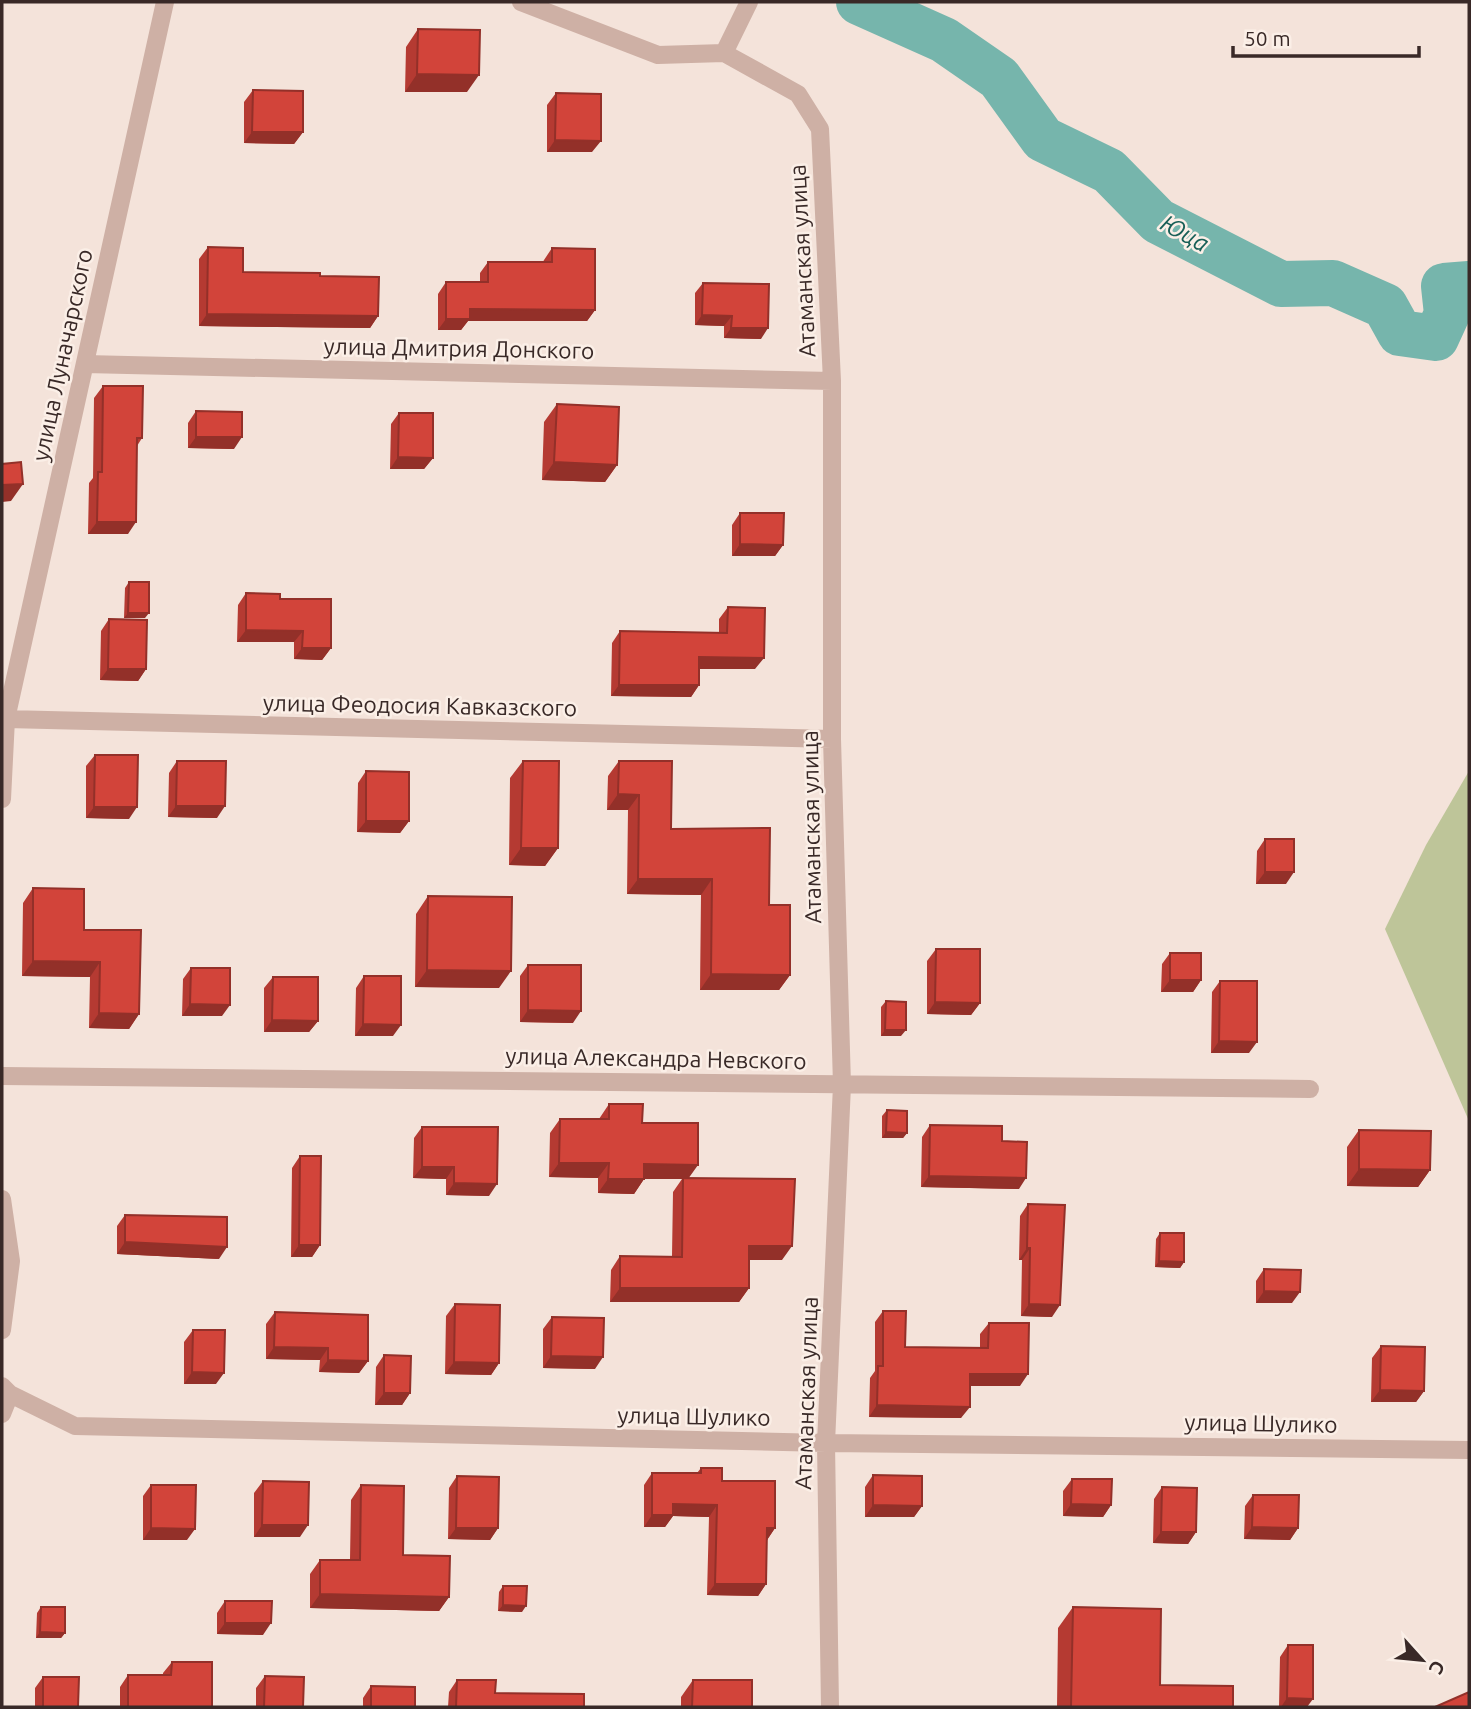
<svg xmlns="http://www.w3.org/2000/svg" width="1471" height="1709" viewBox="0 0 1471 1709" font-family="Ubuntu,sans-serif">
  <rect width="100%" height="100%" fill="#f4e3da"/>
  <path fill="#bec599" d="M1469,771V1121L1385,929L1426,845Z"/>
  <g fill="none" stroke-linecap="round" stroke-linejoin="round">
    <path stroke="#76b5ac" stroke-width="46" d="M859,2L944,40L999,78L1043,139L1109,171L1158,221L1281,284L1333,283L1385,306L1400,333L1436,338L1447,314L1444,286L1469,284"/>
    <path stroke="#ceb0a5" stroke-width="18" d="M521,2L658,55L724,53
      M724,53L798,94L820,129L832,381V739L842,1085L826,1443L830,1707
      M724,53L749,2
      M85,364L832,381
      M6,719L832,739
      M2,799L6,719L165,2
      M2,1076L1310,1089
      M2,1199L11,1261L2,1330
      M2,1386L10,1394L75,1426L826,1443L1469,1450
      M2,1414L10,1394"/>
  </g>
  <path fill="#b53a32" d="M418,29L467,92H405L406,47Z
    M253,90L303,132L294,144L244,143V102Z
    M556,93L592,152H547V105Z
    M208,247L243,272L320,276L378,316L370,328L199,326V259Z
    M552,248L595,310L587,321H468L461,330H438V294L446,282H480V273L488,262H543L544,260Z
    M703,283L761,339L724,338V326L695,325V293Z
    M103,386L142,438L137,446L128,534H88L89,483L93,478L94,398Z
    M557,404L617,465L605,482L542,480L544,422Z
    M196,411L234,449L188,448V423Z
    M399,413L433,458L424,469H390L391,424Z
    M740,513L783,545L775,556H732V525Z
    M129,582L145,618H124L125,588Z
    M246,593L280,599L331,648L322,660L294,659V642H237L238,605Z
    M728,607L755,669H699V685L691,697L611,696L612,643L620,631L719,633V619Z
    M109,619L146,669L138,681L100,680L101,631Z
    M95,755L129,819L86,818V766Z
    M177,761L217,818L168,817L169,773Z
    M523,761L558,848L545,866L509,865L510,778Z
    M619,761L671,829L769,905L790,975L779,990H700L701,895L627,894L628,810H607L608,776Z
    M366,771L409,821L400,833L357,832L358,783Z
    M1265,839L1286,884H1256L1257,851Z
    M33,888L84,930L139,1014L129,1029L89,1028L90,977L22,976L23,903Z
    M428,896L499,988L415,987L416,914Z
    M936,949L980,1003L971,1015L927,1014V961Z
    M1170,953L1201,980L1193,992H1161L1162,964Z
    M528,965L573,1023L520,1022V976Z
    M191,968L222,1016H182L183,979Z
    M364,976L393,1036H355L356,988Z
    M273,977L318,1021L309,1032H264V988Z
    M1220,981L1249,1053H1211L1212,992Z
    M886,1001L901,1036H881V1007Z
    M609,1104L642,1123L689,1178L782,1260H749V1288L739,1302H610L611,1270L620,1256H672L673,1192L682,1179H644L634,1194L598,1193V1178L549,1177L550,1133L560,1119H599Z
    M887,1110L907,1133L903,1138H882V1116Z
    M930,1125L1002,1141L1019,1189L921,1187L922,1137Z
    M422,1127L489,1196L446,1195V1179L413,1178L414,1138Z
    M1359,1130L1430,1170L1418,1187L1347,1186V1147Z
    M300,1156L320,1245L312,1257H291L292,1168Z
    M1028,1204L1052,1317L1021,1316L1022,1260H1019L1020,1216Z
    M125,1215L219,1259L117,1254V1226Z
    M1160,1233L1184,1262L1180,1268L1155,1267L1156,1239Z
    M1264,1269L1292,1303H1256V1281Z
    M455,1304L499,1363L491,1375L445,1374L446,1316Z
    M883,1311L905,1347L980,1348V1334L989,1323L1020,1386H970L961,1418L869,1417L870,1378L875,1371V1322Z
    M275,1312L368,1361L359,1373L319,1372L320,1360L266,1359V1324Z
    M552,1317L595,1369L543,1368V1329Z
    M193,1330L216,1384H184V1342Z
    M1381,1346L1424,1391L1416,1402H1371L1372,1358Z
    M384,1355L410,1393L402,1405H375L376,1367Z
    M701,1468L722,1481L775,1528L767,1540L766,1584L758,1596L707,1595L709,1517L673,1516L665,1527H644V1485L652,1473H697Z
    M873,1475L922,1506L914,1517H865V1487Z
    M457,1476L498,1528L490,1540L448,1539L449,1488Z
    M1072,1479L1111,1505L1103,1517L1063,1516V1491Z
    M263,1481L300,1537H254V1493Z
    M151,1485L187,1540H143V1496Z
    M361,1485L403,1555L449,1597L439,1611L310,1608V1574L320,1560H350L351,1500Z
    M1162,1487L1196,1532L1188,1544L1153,1543L1154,1499Z
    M1253,1495L1298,1528L1290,1540L1244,1539L1245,1506Z
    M503,1586L522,1612L498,1611L499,1592Z
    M225,1601L263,1635L217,1634V1613Z
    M41,1607L65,1633L61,1638H36L37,1613Z
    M1073,1607L1160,1685L1233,1707H1057L1058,1628Z
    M1288,1645L1307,1707H1279L1280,1657Z
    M172,1662L212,1707H120V1687L128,1675H163V1673Z
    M265,1676L303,1707H256V1688Z
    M43,1677L78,1707H35V1688Z
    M457,1680L495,1693L584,1707H448L449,1692Z
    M693,1680L752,1707H681V1697Z
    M371,1686L415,1707H363V1698Z"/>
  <path fill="#933029" d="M417,74L479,75L467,92H405Z
    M252,132H303L294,144L244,143Z
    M555,140L601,141L592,152H547Z
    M470,309L595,310L587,321H468L461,330H438L446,319Z
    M207,314L378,316L370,328L199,326Z
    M702,315L732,316L724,326L695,325Z
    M731,328H768L761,339L724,338Z
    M196,437H242L234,449L188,448Z
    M398,457L433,458L424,469H390Z
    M554,462L617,465L605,482L542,480Z
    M23,484L11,501L2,502V485Z
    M97,522H136L128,534H88Z
    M740,544L783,545L775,556H732Z
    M128,613H149L145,618H124Z
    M246,630L303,631L294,642H237Z
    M302,648H331L322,660L294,659Z
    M699,657L764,658L755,669H691Z
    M108,669H146L138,681L100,680Z
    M619,685H699L691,697L611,696Z
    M618,794L639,795L628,810H607Z
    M176,806H225L217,818L168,817Z
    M94,807H137L129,819L86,818Z
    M366,821H409L400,833L357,832Z
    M521,848H558L545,866L509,865Z
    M1265,872H1294L1286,884H1256Z
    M638,879H712L701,895L627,894Z
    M33,961L100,962L90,977L22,976Z
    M427,970L511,971L499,988L415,987Z
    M711,974L790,975L779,990H700Z
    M1170,980H1201L1193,992H1161Z
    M935,1002L980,1003L971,1015L927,1014Z
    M190,1004L230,1005L222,1016H182Z
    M528,1010L581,1011L573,1023L520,1022Z
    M99,1013L139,1014L129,1029L89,1028Z
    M272,1020L318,1021L309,1032H264Z
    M363,1024L401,1025L393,1036H355Z
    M885,1030H906L901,1036H881Z
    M1219,1041L1257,1042L1249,1053H1211Z
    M886,1132L907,1133L903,1138H882Z
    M559,1163H609L598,1178L549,1177Z
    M644,1164L698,1165L688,1179H634Z
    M422,1167H454L446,1179L413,1178Z
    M1359,1169L1430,1170L1418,1187L1347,1186Z
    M929,1176L1026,1178L1019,1189L921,1187Z
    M608,1179H644L634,1194L598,1193Z
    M454,1183L497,1184L489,1196L446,1195Z
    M125,1242L227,1247L219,1259L117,1254Z
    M299,1245H320L312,1257H291Z
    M749,1246H792L782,1260H739Z
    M1027,1248H1030L1022,1260H1019Z
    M1159,1261L1184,1262L1180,1268L1155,1267Z
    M620,1288H749L739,1302H610Z
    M1264,1291L1300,1292L1292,1303H1256Z
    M1029,1304L1060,1305L1052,1317L1021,1316Z
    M274,1347L328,1348L320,1360L266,1359Z
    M551,1356L603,1357L595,1369L543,1368Z
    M328,1360L368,1361L359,1373L319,1372Z
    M454,1362L499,1363L491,1375L445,1374Z
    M192,1372L224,1373L216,1384H184Z
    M970,1374H1028L1020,1386H962Z
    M1380,1390L1424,1391L1416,1402H1371Z
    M384,1393H410L402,1405H375Z
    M877,1405L970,1407L961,1418L869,1417Z
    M673,1504L717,1505L709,1517L673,1516L665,1527H644L652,1515Z
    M1071,1504L1111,1505L1103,1517L1063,1516Z
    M873,1505L922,1506L914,1517H865Z
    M262,1525H308L300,1537H254Z
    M1252,1527L1298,1528L1290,1540L1244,1539Z
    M151,1528L195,1529L187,1540H143Z
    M456,1528H498L490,1540L448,1539Z
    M767,1528H775L767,1540Z
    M1161,1532H1196L1188,1544L1153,1543Z
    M715,1584H766L758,1596L707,1595Z
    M320,1594L449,1597L439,1611L310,1608Z
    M503,1605L526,1606L522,1612L498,1611Z
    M225,1623H271L263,1635L217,1634Z
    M40,1632L65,1633L61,1638H36Z
    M1287,1698L1313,1699L1307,1707H1281Z"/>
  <path fill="#d2443a" stroke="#933029" stroke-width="2" d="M418,29L480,30L479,75L417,74Z
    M253,90L303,91V132H252Z
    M556,93L601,94V141L555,140Z
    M208,247L243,248V272L320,273V276L379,277L378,316L207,314Z
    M552,248L595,249V310L470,309V319H446V282H488V262H552Z
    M703,283L769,284L768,328H731L732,316L702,315Z
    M103,386H143L142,438H137L136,522H97L98,472H102Z
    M557,404L619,407L617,465L554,462Z
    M196,411L242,412V437H196Z
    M399,413H433V458L398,457Z
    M21,462L23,484L2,485V464Z
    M740,513H784L783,545L740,544Z
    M129,582H149V613H128Z
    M246,593L280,594V599H331V648H302L303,631L246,630Z
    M728,607L765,608L764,658L699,657V685H619L620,631L727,633Z
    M109,619L147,620L146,669H108Z
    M95,755H138L137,807H94Z
    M177,761H226L225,806H176Z
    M523,761H559L558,848H521Z
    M619,761H672L671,829L770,828L769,905H790V975L711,974L712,879H638L639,795L618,794Z
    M366,771L409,772V821H366Z
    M1265,839H1294V872H1265Z
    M33,888L84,889V930H141L139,1014L99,1013L100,962L33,961Z
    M428,896L512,897L511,971L427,970Z
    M936,949H980V1003L935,1002Z
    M1170,953H1201V980H1170Z
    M528,965H581V1011L528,1010Z
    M191,968H230V1005L190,1004Z
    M364,976H401V1025L363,1024Z
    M273,977H318V1021L272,1020Z
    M1220,981H1257V1042L1219,1041Z
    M886,1001L906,1002V1030H885Z
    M609,1104H643L642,1123H698V1165L644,1164V1179H608L609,1163H559L560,1119H609Z
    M887,1110L907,1111V1133L886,1132Z
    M930,1125L1002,1126V1141L1027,1142L1026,1178L929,1176Z
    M422,1127H498L497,1184L454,1183V1167H422Z
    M1359,1130L1431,1131L1430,1170L1359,1169Z
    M300,1156H321L320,1245H299Z
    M683,1178L795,1179L792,1246H749V1288H620V1256L682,1257Z
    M1028,1204L1065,1205L1060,1305L1029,1304L1030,1248H1027Z
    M125,1215L227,1217V1247L125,1242Z
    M1160,1233H1184V1262L1159,1261Z
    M1264,1269L1301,1270L1300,1292L1264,1291Z
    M455,1304L500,1305L499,1363L454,1362Z
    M883,1311H906L905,1347L988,1348L989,1323H1029L1028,1374H970V1407L877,1405L878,1366H883Z
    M275,1312L368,1315V1361L328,1360V1348L274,1347Z
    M552,1317L604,1318L603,1357L551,1356Z
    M193,1330H225L224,1373L192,1372Z
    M1381,1346L1425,1347L1424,1391L1380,1390Z
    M384,1355L411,1356L410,1393H384Z
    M701,1468H722V1481H775V1528H767L766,1584H715L717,1505L673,1504V1515H652V1473H701Z
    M873,1475L922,1476V1506L873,1505Z
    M457,1476L499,1477L498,1528H456Z
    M1072,1479H1112L1111,1505L1071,1504Z
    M263,1481L309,1482L308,1525H262Z
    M151,1485H196L195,1529L151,1528Z
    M361,1485L404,1486L403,1555L450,1556L449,1597L320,1594V1560H360Z
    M1162,1487L1197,1488L1196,1532H1161Z
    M1253,1495H1299L1298,1528L1252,1527Z
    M503,1586H527L526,1606L503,1605Z
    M225,1601H272L271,1623H225Z
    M41,1607H65V1633L40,1632Z
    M1073,1607L1161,1609L1160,1685L1233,1686V1707H1071Z
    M1288,1645H1313V1699L1287,1698Z
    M172,1662H212V1707H128V1675H171Z
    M265,1676L304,1677L303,1707H264Z
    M43,1677H79L78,1707H43Z
    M457,1680H496L495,1693L584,1694V1707H456Z
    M693,1680H752V1707H692Z
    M371,1686L415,1687V1707H371Z
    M1469,1692V1707H1435Z"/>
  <g text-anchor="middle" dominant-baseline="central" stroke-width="5" stroke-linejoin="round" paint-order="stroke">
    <g font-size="23" fill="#392927" stroke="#fbefe7">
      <text transform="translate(802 261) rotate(-93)">Атаманская улица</text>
      <text transform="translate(459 348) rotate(1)">улица Дмитрия Донского</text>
      <text transform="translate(62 355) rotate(-78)">улица Луначарского</text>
      <text transform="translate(420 705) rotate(1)">улица Феодосия Кавказского</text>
      <text transform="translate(811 827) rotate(-91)">Атаманская улица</text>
      <text transform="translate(656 1058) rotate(1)">улица Александра Невского</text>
      <text transform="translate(806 1393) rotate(-88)">Атаманская улица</text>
      <text transform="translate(694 1416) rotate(1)">улица Шулико</text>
      <text transform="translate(1261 1423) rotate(1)">улица Шулико</text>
    </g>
    <g font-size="24" font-style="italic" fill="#185f57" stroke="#fbefe7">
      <text transform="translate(1185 233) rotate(29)">Юца</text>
    </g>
  </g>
  <rect width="1471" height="1709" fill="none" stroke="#392927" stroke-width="7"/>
  <g transform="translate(1422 1660) rotate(117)" stroke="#fbefe7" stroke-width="5" paint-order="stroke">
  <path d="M0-5L12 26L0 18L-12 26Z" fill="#392927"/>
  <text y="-10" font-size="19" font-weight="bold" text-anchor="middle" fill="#392927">С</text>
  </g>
  <path d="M1233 46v10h186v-10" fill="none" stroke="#392927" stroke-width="3.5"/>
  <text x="1244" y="46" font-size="21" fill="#392927" stroke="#fbefe7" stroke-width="5" paint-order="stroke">50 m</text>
</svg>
